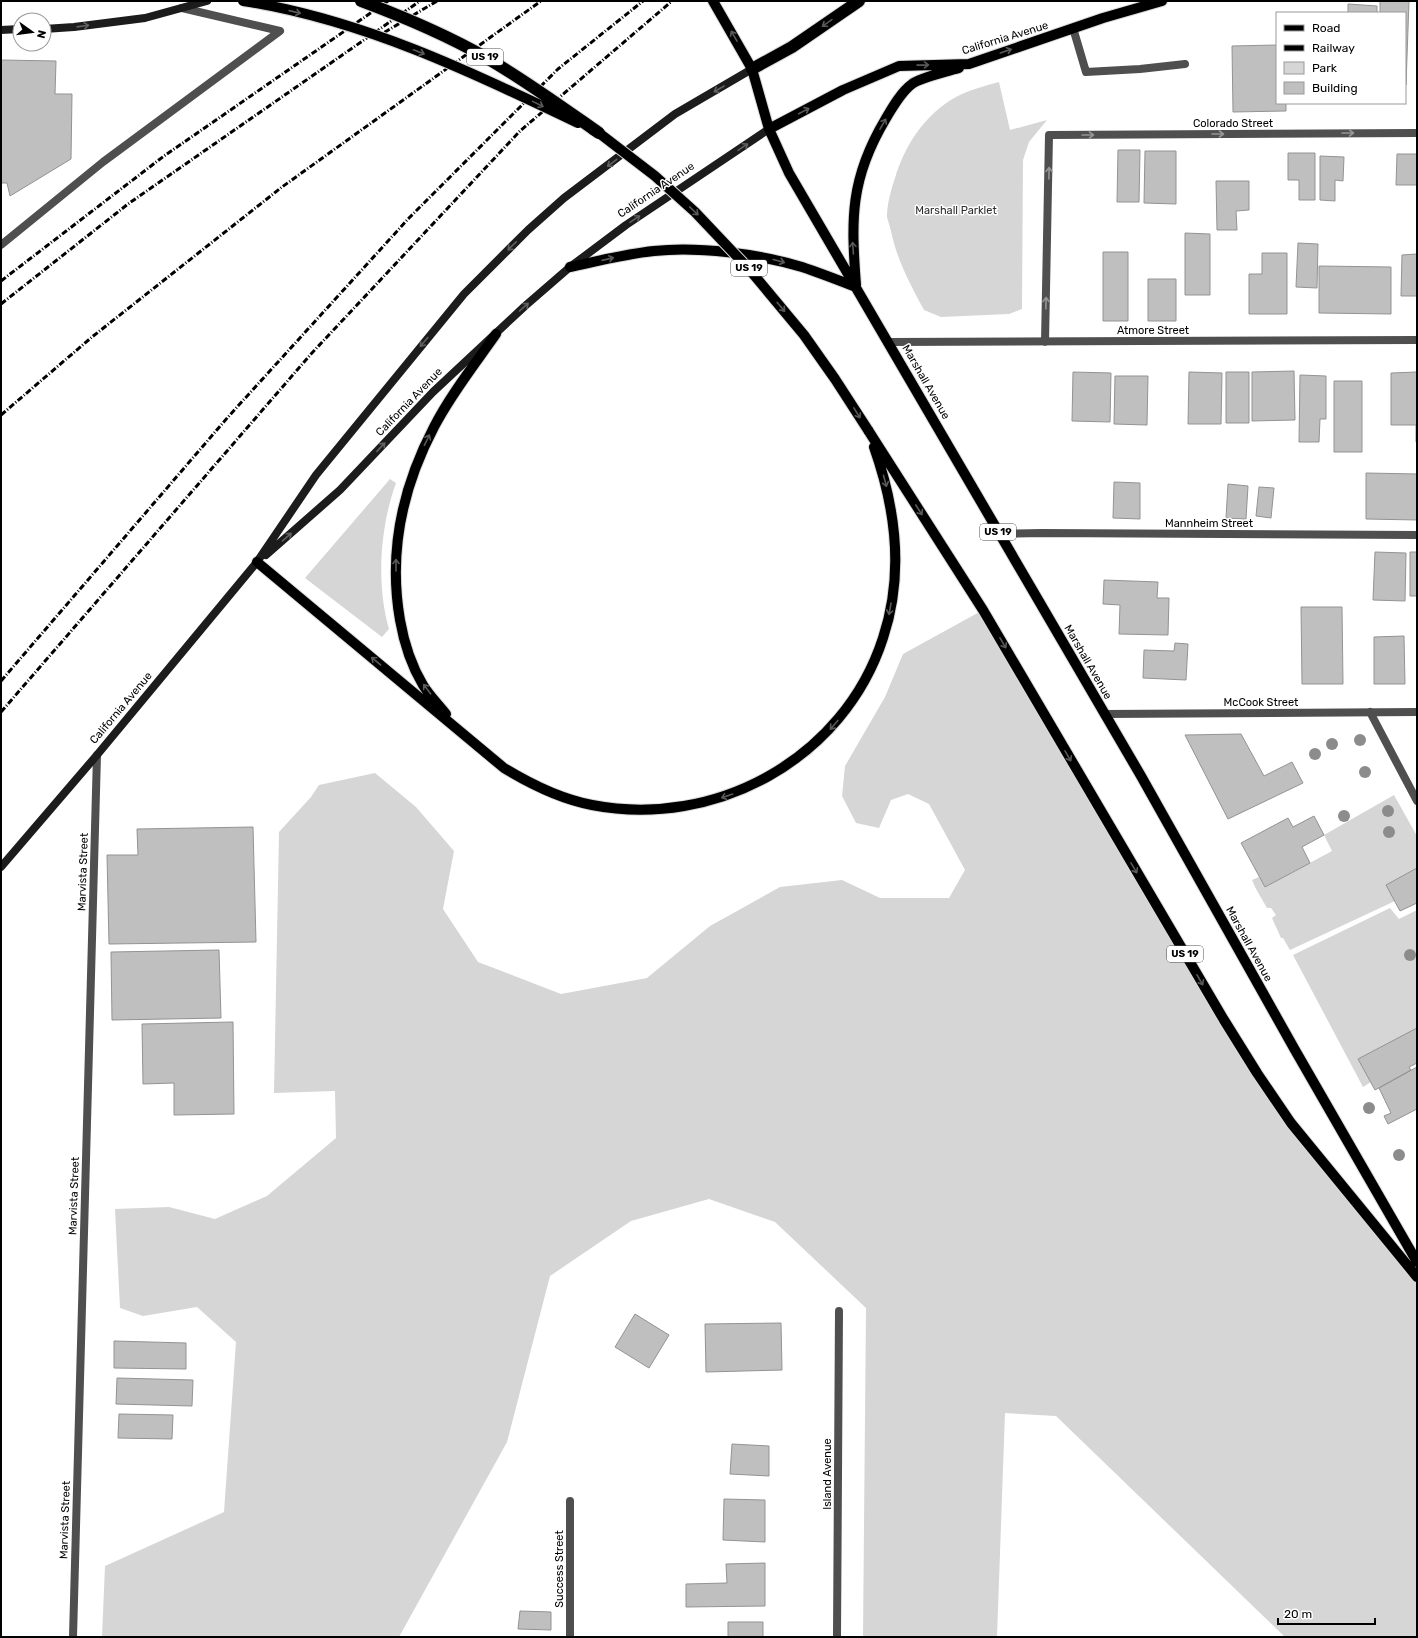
<svg xmlns="http://www.w3.org/2000/svg" width="1418" height="1638" viewBox="0 0 1418 1638" font-family="Rubik,sans-serif">
  <rect width="100%" height="100%" fill="#fff"/>
  <path fill="#d6d6d6" d="M999,82L1010,130L1047,120L1029,142L1023,160L1022,309L1009,314L941,317L924,310C910,284 897,260 891,231C890,227 888,221 887,217C887,204 891,190 895,178C905,145 925,114 956,97C969,90 984,86 999,82Z
    M390,479L396,483C380,527 376,584 389,629L382,637L305,578Z
    M983,610L1257,1073L1417,1277V1637H1285L1056,1416L1005,1413L997,1637H863L866,1308L775,1222L709,1199L631,1221L550,1276L507,1442L399,1637H102L105,1566L224,1512L236,1342L197,1307L143,1316L120,1308L115,1209L169,1207L215,1219L267,1196L336,1138L335,1091L274,1093L279,832L311,797L319,785L375,773L416,807L454,851L443,909L478,962L561,994L647,978L710,926L780,887L842,880L880,898H949L965,870L929,804L908,794L891,800L879,828L856,823L842,796L845,766L885,697L903,654Z
    M1394,795L1417,836V868L1387,885L1395,901L1290,950L1283,938H1281L1272,918L1276,915L1271,908H1267L1256,889L1252,880L1259,877L1265,887L1332,851L1324,835Z
    M1390,908L1399,919L1417,910V1028L1371,1082L1363,1087L1293,955Z"/>
  <path fill="#bfbfbf" stroke="#939393" d="M1380,1H1409L1406,85L1405,13H1380Z
    M1348,4L1377,6V13H1348Z
    M1277,45V103H1286V111L1233,112L1232,46Z
    M1,60L56,61L55,94H72L71,159L10,196L7,183H1Z
    M1118,150H1140L1139,202H1117Z
    M1145,151H1176V204L1144,203Z
    M1288,153H1315V200H1299V180H1288Z
    M1397,154H1417V185H1396Z
    M1320,156L1344,157L1343,181L1335,180V201L1320,200Z
    M1216,181H1249V210L1236,211L1237,230H1217Z
    M1185,233L1210,234V295H1185Z
    M1298,243L1318,244L1317,288L1296,287Z
    M1103,252H1128V321H1103Z
    M1262,253H1287V314H1249V274H1262Z
    M1417,254V296H1401L1402,255Z
    M1319,266L1391,267V314L1319,313Z
    M1148,279H1176V321H1148Z
    M1294,371L1295,420L1252,421V372Z
    M1073,372L1111,373L1110,422L1072,421Z
    M1189,372L1222,373L1221,424H1188Z
    M1226,372H1249V423H1226Z
    M1417,372V442H1416V425H1391V373Z
    M1300,375L1326,376V419H1320L1319,442H1299Z
    M1115,376H1148L1147,425L1114,424Z
    M1334,381H1362V452H1334Z
    M1366,473L1417,474V520L1366,519Z
    M1114,482L1140,483V519L1113,518Z
    M1228,484L1248,486L1246,519L1226,518Z
    M1259,487L1274,488L1271,518L1256,516Z
    M1375,552L1406,553L1405,601L1373,600Z
    M1410,552H1417V596H1410Z
    M1104,580L1158,582L1157,598H1169L1168,635L1119,634L1120,605L1103,604Z
    M1301,607H1342L1343,684H1302Z
    M1404,636L1405,684H1374V637Z
    M1175,643L1188,644L1186,680L1143,678L1144,650L1174,651Z
    M1241,734L1264,776L1292,762L1303,783L1228,819L1185,735Z
    M1314,816L1324,835L1302,847L1310,863L1265,887L1241,843L1288,818L1293,827Z
    M253,827L256,942L109,944L107,855H138L137,829Z
    M1417,868V903L1400,911L1386,885Z
    M219,950L221,1018L112,1020L111,952Z
    M233,1022L234,1114L174,1115V1083L143,1084L142,1024Z
    M1417,1028V1063L1409,1067L1411,1070L1375,1090L1358,1059Z
    M1417,1067V1109L1388,1124L1384,1116L1391,1113L1379,1088Z
    M635,1314L669,1335L649,1368L615,1347Z
    M781,1323L782,1370L706,1372L705,1324Z
    M114,1341L186,1343V1369L114,1368Z
    M117,1378L193,1380L192,1406L116,1404Z
    M119,1414L173,1415L172,1439L118,1438Z
    M732,1444L769,1446V1476L730,1474Z
    M724,1499L765,1500V1542L723,1540Z
    M765,1563V1606L686,1607V1584L727,1583L726,1564Z
    M520,1611L551,1612V1630L518,1629Z
    M728,1622H763V1637H728Z"/>
  <g fill="none" stroke-linecap="round" stroke-linejoin="round">
    <defs>
      <path id="primary" d="M713,1L752,69L769,129L789,173L1141,776L1295,1050L1417,1262
        M769,129L843,90L899,66L969,64L1103,18L1162,1
        M570,267C598,261 625,254 654,251C698,246 759,254 802,267C820,273 838,280 856,287
        M856,285C851,219 850,179 885,120C892,108 901,92 912,84C919,78 949,71 959,68
        M868,430L983,610L1224,1020L1257,1073L1291,1123L1417,1277
        M257,562L504,768C532,785 560,799 592,805C715,829 844,759 883,638C904,575 896,509 874,447
        M446,714C438,704 429,695 423,685C411,665 404,643 400,620C388,551 402,488 434,427C451,394 475,364 496,334"/>
      <path id="highway" d="M752,69L792,47L859,1"/>
    </defs>
    <use href="#primary" stroke="#dbdbdb" stroke-width="12"/>
    <use href="#highway" stroke="#dbdbdb" stroke-width="14"/>
    <path stroke="#4f4f4f" stroke-width="8" d="M1073,28L1086,72L1140,69L1185,64
      M1000,534L1042,533L1417,535
      M1370,712L1417,801"/>
    <path stroke="#4f4f4f" stroke-width="8" d="M1,245L103,162L280,31L182,8
      M888,342L1417,340
      M1045,342L1049,135L1417,133
      M1104,714L1417,712
      M73,1637L97,755
      M570,1637V1501
      M837,1637L839,1311"/>
    <path stroke="#1c1c1c" stroke-width="8" d="M44,29L74,27L145,18L207,1
      M1,30L20,29
      M266,555L340,490L433,392L525,306L570,267L626,225L769,129
      M1,867L97,755L257,562L316,475L464,294L528,230L564,198L675,114L752,69"/>
    <use href="#primary" stroke="#000" stroke-width="10"/>
    <use href="#highway" stroke="#000" stroke-width="12"/>
    <path stroke="#000" stroke-width="3" stroke-dasharray="6 2 1 2" stroke-linecap="butt" d="M375,38L437,1
      M1,281L164,156L388,1
      M1,304L128,204L420,1
      M1,415L92,337L282,187L541,1
      M1,681L228,417L409,218L558,69L643,1
      M1,712L311,354L520,131L672,1"/>
    <defs>
      <path id="primary-bridge" d="M243,1C361,19 472,72 578,123
        M593,130L599,133L655,176L695,212L749,269L804,335L835,379L868,430"/>
      <path id="highway-bridge" d="M361,1C404,17 446,35 485,57C525,80 562,107 599,133"/>
    </defs>
    <use href="#primary-bridge" stroke="#dbdbdb" stroke-width="12" stroke-linecap="butt"/>
    <use href="#highway-bridge" stroke="#dbdbdb" stroke-width="14" stroke-linecap="butt"/>
    <use href="#primary-bridge" stroke="#000" stroke-width="10"/>
    <use href="#highway-bridge" stroke="#000" stroke-width="12"/>
  </g>
  <g fill="#8c8c8c">
    <circle cx="1360" cy="740" r="6"/>
    <circle cx="1332" cy="744" r="6"/>
    <circle cx="1315" cy="754" r="6"/>
    <circle cx="1365" cy="772" r="6"/>
    <circle cx="1388" cy="811" r="6"/>
    <circle cx="1344" cy="816" r="6"/>
    <circle cx="1389" cy="832" r="6"/>
    <circle cx="1410" cy="955" r="6"/>
    <circle cx="1369" cy="1108" r="6"/>
    <circle cx="1399" cy="1155" r="6"/>
  </g>
  <defs><path id="oneway-shaft" d="M-6 0H5M1.5-3L5.5 0L1.5 3" fill="none" stroke-width="1.6" stroke-linecap="round" stroke-linejoin="round"/></defs>
  <g stroke="#595959">
    <use href="#oneway-shaft" transform="translate(295 12) rotate(13)"/>
    <use href="#oneway-shaft" transform="translate(827 23) rotate(145)"/>
    <use href="#oneway-shaft" transform="translate(734 36) rotate(-120)"/>
    <use href="#oneway-shaft" transform="translate(1006 51) rotate(-19)"/>
    <use href="#oneway-shaft" transform="translate(419 52) rotate(21)"/>
    <use href="#oneway-shaft" transform="translate(923 65) rotate(-1)"/>
    <use href="#oneway-shaft" transform="translate(538 104) rotate(26)"/>
    <use href="#oneway-shaft" transform="translate(804 111) rotate(-28)"/>
    <use href="#oneway-shaft" transform="translate(883 124) rotate(-60)"/>
    <use href="#oneway-shaft" transform="translate(694 211) rotate(44)"/>
    <use href="#oneway-shaft" transform="translate(853 248) rotate(-94)"/>
    <use href="#oneway-shaft" transform="translate(608 259) rotate(-13)"/>
    <use href="#oneway-shaft" transform="translate(779 261) rotate(15)"/>
    <use href="#oneway-shaft" transform="translate(781 307) rotate(50)"/>
    <use href="#oneway-shaft" transform="translate(857 413) rotate(58)"/>
    <use href="#oneway-shaft" transform="translate(427 440) rotate(-64)"/>
    <use href="#oneway-shaft" transform="translate(885 481) rotate(75)"/>
    <use href="#oneway-shaft" transform="translate(919 510) rotate(57)"/>
    <use href="#oneway-shaft" transform="translate(396 565) rotate(-90)"/>
    <use href="#oneway-shaft" transform="translate(890 609) rotate(100)"/>
    <use href="#oneway-shaft" transform="translate(1003 643) rotate(60)"/>
    <use href="#oneway-shaft" transform="translate(376 661) rotate(-140)"/>
    <use href="#oneway-shaft" transform="translate(427 689) rotate(-127)"/>
    <use href="#oneway-shaft" transform="translate(834 725) rotate(131)"/>
    <use href="#oneway-shaft" transform="translate(1068 756) rotate(60)"/>
    <use href="#oneway-shaft" transform="translate(727 796) rotate(161)"/>
    <use href="#oneway-shaft" transform="translate(1134 868) rotate(60)"/>
    <use href="#oneway-shaft" transform="translate(1200 980) rotate(60)"/>
  </g>
  <g stroke="#606060">
    <use href="#oneway-shaft" transform="translate(83 26) rotate(-8)"/>
    <use href="#oneway-shaft" transform="translate(719 89) rotate(150)"/>
    <use href="#oneway-shaft" transform="translate(743 147) rotate(-34)"/>
    <use href="#oneway-shaft" transform="translate(612 163) rotate(143)"/>
    <use href="#oneway-shaft" transform="translate(635 219) rotate(-34)"/>
    <use href="#oneway-shaft" transform="translate(512 246) rotate(135)"/>
    <use href="#oneway-shaft" transform="translate(524 307) rotate(-42)"/>
    <use href="#oneway-shaft" transform="translate(424 342) rotate(130)"/>
    <use href="#oneway-shaft" transform="translate(381 447) rotate(-47)"/>
    <use href="#oneway-shaft" transform="translate(287 537) rotate(-41)"/>
  </g>
  <g stroke="#959595">
    <use href="#oneway-shaft" transform="translate(1348 133)"/>
    <use href="#oneway-shaft" transform="translate(1218 134)"/>
    <use href="#oneway-shaft" transform="translate(1088 135)"/>
    <use href="#oneway-shaft" transform="translate(1049 173) rotate(-89)"/>
    <use href="#oneway-shaft" transform="translate(1046 303) rotate(-89)"/>
  </g>
  <g text-anchor="middle" dominant-baseline="central" stroke-width="3" stroke-linejoin="round" paint-order="stroke">
    <g fill="#fff" stroke="#4c4c4c" stroke-width="1">
      <rect x="467" y="49" width="36" height="16" rx="3"/>
      <rect x="731" y="260" width="36" height="16" rx="3"/>
      <rect x="980" y="524" width="36" height="16" rx="3"/>
      <rect x="1167" y="946" width="36" height="16" rx="3"/>
    </g>
    <g font-size="10" font-weight="bold" fill="#000">
      <text x="485" y="57">US 19</text>
      <text x="749" y="268">US 19</text>
      <text x="998" y="532">US 19</text>
      <text x="1185" y="954">US 19</text>
    </g>
    <g font-size="11" fill="#000" stroke="#fff">
      <text transform="translate(1005 38) rotate(-17)">California Avenue</text>
      <text x="1233" y="123">Colorado Street</text>
      <text transform="translate(656 190) rotate(-34)">California Avenue</text>
      <text x="1153" y="330">Atmore Street</text>
      <text transform="translate(926 382) rotate(60)">Marshall Avenue</text>
      <text transform="translate(409 402) rotate(-46)">California Avenue</text>
      <text x="1209" y="523">Mannheim Street</text>
      <text transform="translate(1088 662) rotate(60)">Marshall Avenue</text>
      <text x="1261" y="702">McCook Street</text>
      <text transform="translate(121 708) rotate(-50)">California Avenue</text>
      <text transform="translate(83 872) rotate(-88)">Marvista Street</text>
      <text transform="translate(1249 944) rotate(61)">Marshall Avenue</text>
      <text transform="translate(74 1196) rotate(-88)">Marvista Street</text>
      <text transform="translate(827 1474) rotate(-90)">Island Avenue</text>
      <text transform="translate(65 1520) rotate(-88)">Marvista Street</text>
      <text transform="translate(559 1569) rotate(-90)">Success Street</text>
    </g>
    <g font-size="11" fill="#2d2d2d" stroke="#fff">
      <text x="956" y="210">Marshall Parklet</text>
    </g>
  </g>
  <rect width="1418" height="1638" fill="none" stroke="#000000" stroke-width="4"/>
  <rect x="1276" y="12" width="130" height="92" fill="#ffffff" stroke="#999999"/>
  <rect x="1284" y="25" width="20" height="6" fill="#000000" stroke="#999999"/>
  <text x="1312" y="32" font-size="12" fill="#000000">Road</text>
  <rect x="1284" y="45" width="20" height="6" fill="#000000" stroke="#999999"/>
  <text x="1312" y="52" font-size="12" fill="#000000">Railway</text>
  <rect x="1284" y="62" width="20" height="12" fill="#d6d6d6" stroke="#999999"/>
  <text x="1312" y="72" font-size="12" fill="#000000">Park</text>
  <rect x="1284" y="82" width="20" height="12" fill="#bfbfbf" stroke="#999999"/>
  <text x="1312" y="92" font-size="12" fill="#000000">Building</text>
  <g transform="translate(32 32) rotate(104)"><circle r="19" fill="#ffffff" stroke="#999999"/>
  <path d="M0-3L7 15L0 10L-7 15Z" fill="#000000"/>
  <text y="-6" font-size="11" font-weight="bold" text-anchor="middle" fill="#000000">N</text>
  </g>
  <path d="M1278 1618v6h97v-6" fill="none" stroke="#000000" stroke-width="2"/>
  <text x="1284" y="1618" font-size="12" fill="#000000" stroke="#ffffff" stroke-width="3" paint-order="stroke">20 m</text>
</svg>
